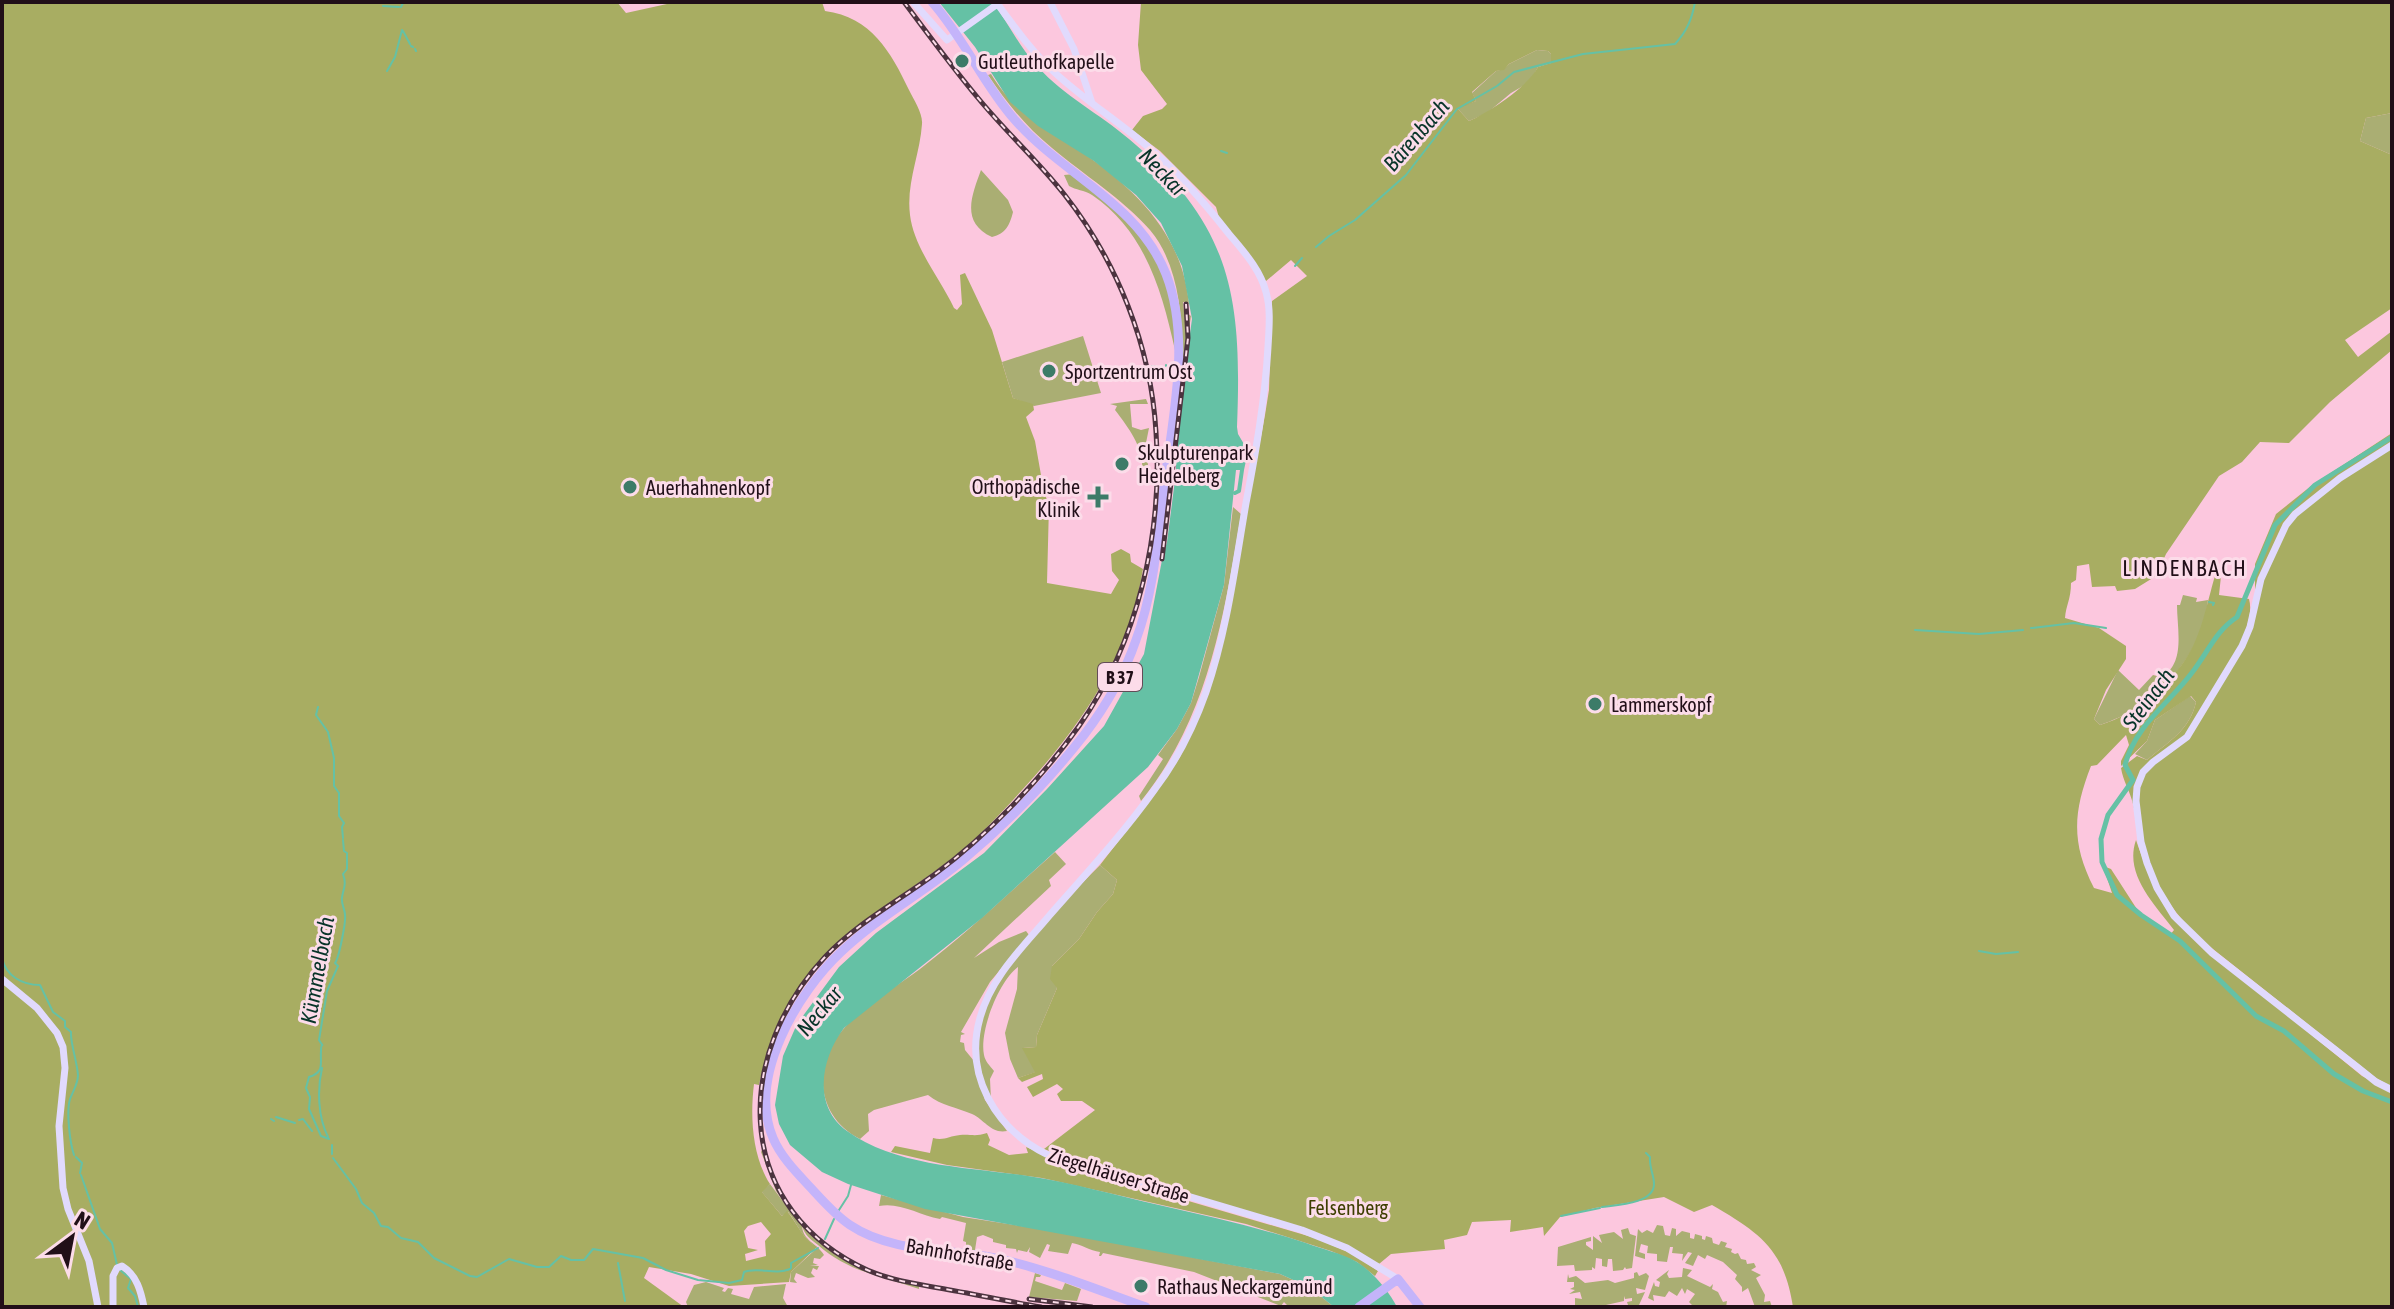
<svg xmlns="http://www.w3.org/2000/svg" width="2394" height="1309" viewBox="0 0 2394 1309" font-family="'Asap Condensed',sans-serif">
  <rect width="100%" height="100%" fill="#fcc7de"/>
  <path fill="#aaae73" d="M1537,50L1548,51L1551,54V63L1538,67L1530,82L1511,93L1487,113L1469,121L1457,108L1476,101L1472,93L1496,71L1504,69L1509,64Z
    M991,74C1016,115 1046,128 1083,153C1137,190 1183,236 1189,304L1183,302L1184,311L1191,316L1185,356L1182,358C1183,316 1178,263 1150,230C1123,199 1084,175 1052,148C1026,127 1006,102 988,75Z
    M2392,113V155L2360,141L2366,118Z
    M981,170L1008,200L1013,212C1010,224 1006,234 992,237C960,222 972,195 981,170Z
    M1075,174C1117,212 1163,246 1173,307C1175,321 1174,336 1175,350C1162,291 1145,231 1092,195C1084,190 1076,190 1069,186L1064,175Z
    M1083,336L1101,393L1034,406L1013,398L1002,362Z
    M1146,399L1148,404H1130L1132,427L1141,430L1149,428L1145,448L1150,476L1146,481L1141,478C1147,452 1131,431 1115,410L1117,406L1110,404Z
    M1233,507L1241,514C1224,617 1208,718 1141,801L1139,796L1163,759L1158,755L1177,729L1191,703L1199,677L1224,585Z
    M2183,595L2197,598L2196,602L2208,600C2202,658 2153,708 2100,725L2094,719L2118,670L2139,690L2153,675L2161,677C2186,664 2177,629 2177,605H2180Z
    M2190,696L2196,702C2190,730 2168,742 2147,760L2135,754L2147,741L2155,720Z
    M1055,852L1066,864L1049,880L1051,886L974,958L999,942L1026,931L1029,935L990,982L961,1032L965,1034L961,1035L960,1042L964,1043L965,1050L974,1061L985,1100L1007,1131C991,1134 985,1120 972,1114C956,1107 942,1106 928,1095L874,1110L868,1114L869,1131L860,1139C822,1120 812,1076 835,1040C855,1010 892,990 920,969C967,933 1010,892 1055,852Z
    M1100,865L1117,880L1113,894L1097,912L1079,939L1052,966L1057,988L1037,1035L1036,1047L1023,1048L1036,1072L1018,1078L1010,1059L1005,1033L1017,989L1018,967C999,981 979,1031 984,1055C985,1061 990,1066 994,1071L990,1079L991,1100C983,1081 977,1062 978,1040C980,982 1060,906 1100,865Z
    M763,1148C786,1228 839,1270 919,1286V1289C882,1276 848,1272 818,1245C810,1239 805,1235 802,1226C803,1241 817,1243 824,1255L820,1259L814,1258L813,1263L818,1265L810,1266H819L817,1270L813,1268L811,1273L815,1277L808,1278L796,1273L794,1279L797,1283L790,1282L791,1272L817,1248C802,1239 798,1224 788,1212L782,1216L761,1191L770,1184L800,1224L776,1191L761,1152Z
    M881,1195L963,1217L1059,1232L1280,1274L1309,1287L1334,1307H1289L1284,1302L1281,1306L1194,1272L1103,1253L1101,1256H1099L1100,1252C1090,1251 1081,1244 1072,1243L1068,1254L1048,1251L1050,1245L1047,1244L1040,1258L1029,1252L1030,1247L1027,1252L1018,1250L1017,1253L1016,1249L1006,1248V1245L993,1242V1239L983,1235L977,1237L975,1250L972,1252L970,1249L966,1251V1242L963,1241L966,1223L942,1217L940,1219C919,1215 900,1202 879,1206Z
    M1657,1225L1663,1226L1665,1235L1670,1236L1672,1228L1676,1229V1236L1682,1231L1690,1233V1238L1694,1239L1695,1234L1702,1236V1239L1705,1240L1706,1236L1712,1238L1713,1243L1719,1245L1721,1241L1727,1243L1725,1247L1732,1249L1731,1252L1735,1254L1738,1253L1741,1259L1746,1260L1747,1264L1754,1263L1756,1267L1751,1270L1761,1275L1756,1278L1765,1295L1764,1302L1770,1301L1772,1307H1755L1748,1288L1742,1292V1287L1735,1279L1737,1275L1723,1262L1707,1255L1705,1259L1698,1255L1693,1266L1685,1263L1692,1253L1688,1252L1682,1261L1683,1254L1672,1253L1673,1247H1670L1667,1262L1657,1261V1254L1647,1253L1648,1246L1641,1244L1639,1252L1645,1254V1259L1635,1256L1638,1229L1642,1233L1647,1230L1653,1233Z
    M1628,1228L1630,1234L1636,1236L1632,1268L1626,1269L1625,1267L1623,1270L1613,1271L1612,1259H1608L1607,1267L1602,1266V1259L1596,1258L1595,1269L1592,1267V1270L1575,1271L1574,1265L1557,1266L1558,1247L1591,1237V1241L1586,1242V1245L1593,1250V1236L1602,1243L1599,1235L1614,1232L1623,1239L1621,1230Z
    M1683,1268L1692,1270L1687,1276L1710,1287L1713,1284L1712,1289L1718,1292L1723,1302L1727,1301L1726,1307H1694L1689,1302L1695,1294L1687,1289L1685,1294L1682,1288L1677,1296L1669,1291L1665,1297L1653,1295L1654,1301L1648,1298L1654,1282L1655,1286L1659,1287L1660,1282L1656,1280L1669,1270L1667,1274L1669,1278L1682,1277Z
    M1637,1272L1639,1276L1646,1273L1649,1276L1645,1290L1636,1288L1637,1294L1645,1292L1639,1305H1628L1627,1302L1632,1301V1298L1625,1299L1624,1296V1301L1597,1307H1575V1298L1582,1299L1580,1292L1569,1294L1575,1290L1570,1289L1574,1287V1282H1567L1568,1274L1569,1278L1576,1276L1585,1283L1608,1280L1615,1283L1634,1278V1273Z
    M1035,1273L1041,1275L1040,1277H1036L1035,1281L1062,1290L1065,1283L1081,1289L1077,1301L1029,1297Z
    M706,1282L724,1288L722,1291L725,1292L728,1288L733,1289L731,1294L749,1299L754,1287L786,1284L783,1298L788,1307H688L686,1302L694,1285Z"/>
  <path fill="#a8ad62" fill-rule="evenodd" d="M2,2H617L626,13L676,2H822L825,11C871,17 891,52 909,90C914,100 923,114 922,124C920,155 906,183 910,215C914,248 940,278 954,308L957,310L962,304L960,275L965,273L992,330L1013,398L1033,404L1034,410L1026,417L1035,441L1044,492L1049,505L1047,583L1111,594L1119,580L1112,571L1111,554L1121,549L1130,554L1131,562L1143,569C1129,656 1082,725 1023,789C1003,811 982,834 959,853C924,881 885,904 851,932C805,968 770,1028 759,1085L754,1084C750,1116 752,1156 770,1184L762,1192L782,1216L787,1211C798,1224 803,1240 817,1247L791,1272L789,1282L729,1286L691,1274L649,1267L644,1278L684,1307H2ZM761,1222L771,1234L765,1241L766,1256L746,1261L745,1254L758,1250L748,1248L744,1231L748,1226Z
    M1141,2H2392V113L2366,118L2360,141L2392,155V308L2345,340L2358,357L2392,331V350L2330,402L2289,443L2260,442L2242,462L2219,476L2166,554L2156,576L2135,589L2117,591L2115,586L2092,587L2089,564L2077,566L2076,580L2071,583C2071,599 2066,605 2065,618L2099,628L2126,646V659L2106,690L2094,719L2100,725C2120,719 2133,710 2149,697C2199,659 2200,628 2216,572L2221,576L2219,595L2249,599C2257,627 2222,675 2208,699L2205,701L2212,700L2255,619V564L2276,514L2311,486L2392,433V1087L2376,1078L2199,938C2172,911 2150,879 2141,841C2137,829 2136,816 2133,804C2130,791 2123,781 2121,768L2137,756L2147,760C2168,742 2190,730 2196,702L2191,696L2155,720L2147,741L2121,766V761L2129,745L2126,735L2097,765L2091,766C2073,812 2071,843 2094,888L2112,893L2103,866L2111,869L2142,917L2170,935L2174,930C2154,904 2124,874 2136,840C2149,879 2166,910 2194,939L2362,1076L2392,1092V1307H1793C1784,1249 1760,1233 1712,1205L1694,1212L1664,1197L1595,1208L1560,1217L1544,1236L1543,1227L1510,1232L1511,1220L1472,1222L1467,1235L1444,1240L1445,1249L1391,1254L1379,1264L1329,1238L1303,1228L1195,1196L1130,1181L1044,1149L1095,1110L1082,1101H1061L1057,1094L1063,1089L1057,1084L1033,1097L1027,1087L1043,1079L1042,1074L1022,1082L1018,1078L1035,1072L1022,1048L1036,1047L1037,1035L1057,988L1050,979L1052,966L1079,939L1097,912L1113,894L1117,880L1100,865L1155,794L1180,757L1208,695L1229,609L1265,415L1269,390L1272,301L1307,276L1291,260L1266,281L1222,228L1216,207L1160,151L1132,130L1143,116L1162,109L1167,104L1141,70L1138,45ZM1537,50L1548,51L1551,54V63L1538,67C1527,87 1491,111 1469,121L1458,109L1476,101L1472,92L1496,71L1504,70L1509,64Z
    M987,1133L990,1140L988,1145L1009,1155L1028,1153L1026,1147L1076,1168L1315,1238L1353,1254L1378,1271L1375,1276L1357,1262L1331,1251L1246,1224L1042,1178L947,1165L891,1152L895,1146L930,1153L933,1138C944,1141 949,1136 960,1135C971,1134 975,1137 987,1133Z"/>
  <path fill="#65c1a5" d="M939,2H993C1008,23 1020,48 1038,67C1064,96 1100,114 1129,139C1233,226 1242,298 1237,427L1238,434L1248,451L1244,470H1236L1224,585L1191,703L1177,729L1148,767L982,918L844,1028C821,1058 812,1106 847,1131C897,1167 969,1167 1028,1176C1073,1183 1115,1195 1159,1205C1208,1216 1257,1227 1306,1243C1322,1249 1341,1253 1357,1262C1373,1272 1388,1290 1397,1307H1334L1309,1287L1280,1274L925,1209L848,1184L822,1172L790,1145L779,1124L775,1105L783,1056L797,1024L839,967L876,933L984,853L1047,789L1104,726L1144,654L1162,560L1167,542L1176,472V435L1192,319L1182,266L1161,223L1136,195L1094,161L1038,126L1010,102L975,47Z"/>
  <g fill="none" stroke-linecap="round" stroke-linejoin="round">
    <path stroke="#65c1a5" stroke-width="2" d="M383,6L399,7
      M401,7L403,3
      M403,31L410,44
      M411,46L413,47
      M415,49L416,51
      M387,71L395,57L402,30
      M1221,151L1227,153
      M1316,247L1329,236L1355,220L1406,175L1457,109L1497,86L1514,72L1583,54L1675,44C1687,31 1692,19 1695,2
      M1295,266L1302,258
      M1152,366L1164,368
      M1166,366V365
      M2209,602L2214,603L2213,605
      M2031,628L2074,623L2106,628
      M1915,630L1979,634L2023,630
      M318,707L316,715L328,732L334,758V786L339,793V816L344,823L342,827L343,838
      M1979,951L1996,954L2018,952
      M2,958C6,976 22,985 40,985L53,1012L65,1021V1027L71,1032C70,1042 77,1061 78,1075C78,1084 73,1091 70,1099C66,1112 70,1143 74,1155
      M322,1068C317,1090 318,1117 328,1137
      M276,1117L295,1123
      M271,1119L274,1121
      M299,1120L303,1119L312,1131
      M329,1139L321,1136L309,1109L310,1097L306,1088L309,1077C325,1072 320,1064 321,1051C321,1040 325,1050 319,1040L327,991L338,966L335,963C339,958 346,922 345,915C345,910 341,903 342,898C343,889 347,885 343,874L347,869V853L344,851L343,840
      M332,1145V1154
      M76,1157L82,1163L80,1173
      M333,1158L356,1189L362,1203L374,1213L381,1226L388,1227L401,1238L418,1242L434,1258L470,1276L477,1277L509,1259L537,1267H549L561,1256L571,1260H584L593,1249L643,1258L666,1270L698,1280L729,1283L742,1280L744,1272C758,1266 775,1276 790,1269
      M81,1175L100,1229L112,1243L117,1265
      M1602,1207C1616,1205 1654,1204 1654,1184C1654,1175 1649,1167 1650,1157L1646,1153
      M839,1210L848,1196L851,1185
      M1561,1216L1600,1208
      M825,1239L834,1219
      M618,1263L625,1301
      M791,1268V1263L818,1248
      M120,1270L131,1279L128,1288L135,1296L138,1307"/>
    <path stroke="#65c1a5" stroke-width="4" d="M1235,493L1239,491L1242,470"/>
    <path stroke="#65c1a5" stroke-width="5" d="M2392,437L2315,485L2275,525L2237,617C2216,631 2209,650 2194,670C2171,702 2135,725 2125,765L2133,780L2108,815L2101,839L2102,862L2117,895L2141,915L2180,941L2256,1016L2284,1031L2334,1074L2363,1091L2392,1102"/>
    <path stroke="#e1dafd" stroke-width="7" d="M913,2L947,40L999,3
      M996,2C1014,26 1031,51 1053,71C1085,101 1123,124 1155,153C1183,177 1207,206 1229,234C1244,252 1260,269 1266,292C1271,309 1269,329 1268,347C1265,400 1256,451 1246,503C1235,567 1227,631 1206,692C1194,726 1177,760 1155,789C1123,834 1085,875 1049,916C1023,947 991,977 980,1018C964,1075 995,1128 1046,1154L1302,1230L1347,1248L1398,1279
      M1050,2L1074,49L1092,103
      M2392,445L2340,478L2295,514L2286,525L2261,579L2250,627L2242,646L2187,737L2153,762L2143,772L2137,787L2136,801L2141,842L2147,863L2157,888L2174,916L2212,953L2356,1066L2376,1082L2392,1090
      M2,979L37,1008L57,1033L63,1047L65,1068L59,1126L63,1188L68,1209L89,1261L98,1307
      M113,1307V1276L117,1268L122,1266C137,1275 141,1292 144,1307"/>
    <path stroke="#c4b4fa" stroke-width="9" d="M932,2C964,38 983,84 1015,120C1063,175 1138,203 1166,274C1191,338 1173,414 1165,480C1158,533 1155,589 1136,640C1124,675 1106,706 1084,735C1049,780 1007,823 964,859C925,892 879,916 841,952C798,992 747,1077 773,1138C781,1157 797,1173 811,1188C823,1201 835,1215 850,1225C893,1254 952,1248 1000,1259C1049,1270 1098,1290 1146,1307
      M1359,1307L1398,1279L1420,1307"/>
    <defs>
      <path id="rail" d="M904,2C928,34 952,67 978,98C1005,131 1037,160 1064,194C1117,261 1151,346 1156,432C1163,534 1138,642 1079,726C1042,778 986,837 935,874C898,901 856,924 825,957C736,1052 731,1199 857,1265C883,1279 911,1283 939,1288C973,1294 1007,1301 1041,1307
        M1162,559L1188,338L1186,304
        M1029,1299L1092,1307"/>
    </defs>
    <use href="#rail" stroke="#4c333f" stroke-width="5"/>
    <use href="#rail" stroke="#fcdce9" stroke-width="2" stroke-dasharray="6" stroke-linecap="butt"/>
  </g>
  <g fill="#3c7b68" stroke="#fcdce9" stroke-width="3">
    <circle cx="962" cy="61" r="8"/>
    <circle cx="1049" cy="371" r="8"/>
    <circle cx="1122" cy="464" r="8"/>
    <circle cx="630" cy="487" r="8"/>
    <path d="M1094 485h8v8h8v8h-8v8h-8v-8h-8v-8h8z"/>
    <circle cx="1595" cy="704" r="8"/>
    <circle cx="1141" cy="1286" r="8"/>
  </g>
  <g text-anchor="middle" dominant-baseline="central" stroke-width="6" stroke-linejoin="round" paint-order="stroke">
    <rect fill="#fcdce9" stroke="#634c57" stroke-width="2" x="1098" y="663" width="44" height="28" rx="6"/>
    <g font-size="18" font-weight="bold" fill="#210f18">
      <text x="1120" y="677">B 37</text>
    </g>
    <g font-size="20" fill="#210f18" stroke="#fcdce9" text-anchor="start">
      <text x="978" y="61">Gutleuthofkapelle</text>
      <text x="1065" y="371">Sportzentrum Ost</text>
      <text x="1138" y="452">Skulpturenpark<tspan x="1138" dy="23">Heidelberg</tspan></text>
      <text x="1080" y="486" text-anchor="end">Orthopädische<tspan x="1080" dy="23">Klinik</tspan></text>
      <text x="646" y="487">Auerhahnenkopf</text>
      <text x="1611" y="704">Lammerskopf</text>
      <text x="1157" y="1286">Rathaus Neckargemünd</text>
    </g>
    <g font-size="20" fill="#210f18" stroke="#fcdce9">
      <text transform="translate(1119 1175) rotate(17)">Ziegelhäuser Straße</text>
      <text transform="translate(960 1254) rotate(10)">Bahnhofstraße</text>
    </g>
    <g font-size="20" fill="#3d3e01" stroke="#fcdce9">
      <text x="1348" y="1207">Felsenberg</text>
    </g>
    <g font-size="22" font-style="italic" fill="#083429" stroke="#fcdce9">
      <text transform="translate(1416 135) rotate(-49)">Bärenbach</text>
      <text transform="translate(1163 172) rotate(46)">Neckar</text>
      <text transform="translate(2148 699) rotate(-53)">Steinach</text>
      <text transform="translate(317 970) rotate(-80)">Kümmelbach</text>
      <text transform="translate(819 1011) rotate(-50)">Neckar</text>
    </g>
    <g font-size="22" letter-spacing="2" fill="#210f18" stroke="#fcdce9">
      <text x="2185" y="568">LINDENBACH</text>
    </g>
  </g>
  <rect width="2394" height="1309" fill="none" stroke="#210f18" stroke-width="8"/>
  <g transform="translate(72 1237) rotate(32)" stroke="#fcdce9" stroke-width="6" paint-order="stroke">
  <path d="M0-6L14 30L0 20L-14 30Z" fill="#210f18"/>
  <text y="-12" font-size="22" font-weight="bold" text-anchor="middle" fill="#210f18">N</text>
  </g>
</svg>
